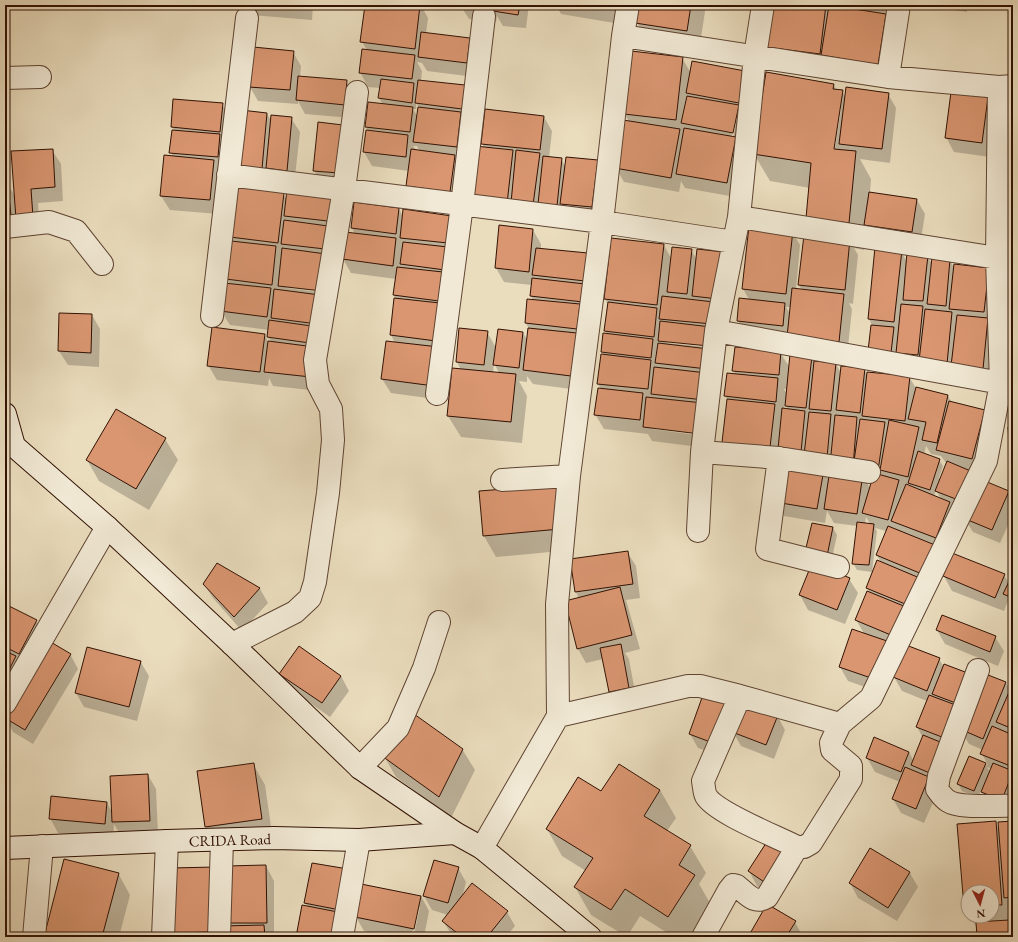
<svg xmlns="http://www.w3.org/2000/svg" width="1018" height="942" viewBox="0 0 1018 942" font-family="'EB Garamond',serif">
  <rect width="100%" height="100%" fill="#eaddbe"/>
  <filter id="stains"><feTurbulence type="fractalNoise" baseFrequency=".005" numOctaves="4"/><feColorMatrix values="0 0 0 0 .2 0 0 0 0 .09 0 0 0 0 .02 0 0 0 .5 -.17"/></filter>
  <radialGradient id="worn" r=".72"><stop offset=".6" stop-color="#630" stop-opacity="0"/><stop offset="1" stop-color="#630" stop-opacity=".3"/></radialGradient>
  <path fill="#0003" fill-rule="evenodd" d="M235,5H313L312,20L240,14Z
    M366,5H421L428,18L426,33L469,39L478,53L475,77L427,71L422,63L417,62L422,71L421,81L464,86L458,206L415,200L407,186L409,171L372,166L364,152L368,131L366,127L383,105L379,98L380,88L368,87L360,72L367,50L362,42ZM416,103L419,107L418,117L413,109H416ZM413,146H417L420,152L416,150Z
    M460,5H529L526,28L503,26L497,16L496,22L469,19Z
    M556,5H636L632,26L561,14Z
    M639,5H706L699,51L649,44L637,23Z
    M771,5H896L886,78L766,47Z
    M920,5H968L967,12Z
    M1009,5H1013V21L1010,15Z
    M293,52L301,66L300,77L346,81L354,96L352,118L305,114L298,101V104L258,101L250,87Z
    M682,58L691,73L745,72L735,197L685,188L681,181L679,192L624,182L616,168L629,122L625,114ZM735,117H737L733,138H731Z
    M833,84L837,91H842L846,98L888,94L896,108L890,163L860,159L871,179L870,193L917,200L925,214L920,246L866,227L864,250L854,248L858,255L853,304L849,303L852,309L847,356L746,335L738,321L740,300L750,301L743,289L750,227L792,231L800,245L796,289L802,290L799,285L810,188L770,181L754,154ZM839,109H841L834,154H832ZM786,307H791V315Z
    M988,98L996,113L990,157L954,152L946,137Z
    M222,104L230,119L218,214L170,210L161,196L173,157L171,152L175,131L172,127Z
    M267,114L272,122L291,118L300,132L294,185L245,181Z
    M544,117L552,131L549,158L561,159L566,167L597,161L605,175L600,221L514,218L482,143Z
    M343,126L346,187L322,185L314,170Z
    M1013,127V304L1010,298V277L1007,272L1010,234L1007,229L1011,186L1009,182L1004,128Z
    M52,150L61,164L63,201L38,203L40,231H5V182H6L16,197Z
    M237,188L283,194L287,200L288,190L331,195L339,209L336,235L332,234L336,241L333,263H331L334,269L329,305H325L328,310L324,337L327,342L325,358L319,357L322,363L319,391L273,386L269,378L268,386L217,380L208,365L213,328L264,334L269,343H272L268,337L269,330L230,325L221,311L225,284H230L227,279L231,242H234L231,236ZM287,286L327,291L326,293L287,288Z
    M399,209L403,217L451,216L442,400L391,393L382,379L395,343L391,335L395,298L394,295L396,279L351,273L343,259L355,234L352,228Z
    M533,230L541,244V249L587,254L579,390L533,384L527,376V382L519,381L527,396L522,443L461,437L448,416L461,370L457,362L487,332L496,348L523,333L528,341L529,329L526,323L533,300L531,296L532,285L504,282L496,268ZM494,363L499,373H493Z
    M664,245L672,260L691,250L697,260L723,253L707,448L652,441L648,434L604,429L595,414L601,389L598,384L604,356L602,352L608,335L605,331L608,304L605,299ZM667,341L714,346V348L667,343ZM652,427L705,434L704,436L652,429Z
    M901,251L907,262L927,256L932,264L950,260L954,268L988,269L990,383L905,367L895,351L894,359L869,350L872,325L869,319Z
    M92,315L100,329L99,367L68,365L59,351Z
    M780,352L790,368L811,357L814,362L836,364L841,373L864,369L867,375L909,377L916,388L948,396L952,403L985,411L979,484L1008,492L1013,500V514L1000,543L973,532L964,518L908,646L939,659L944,667L972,676L983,674L1006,683L1013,695V788L1005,807L986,799L981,790L978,798L962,791L958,784L969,757L988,765L982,754L983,750L969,744L963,734L924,823L901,813L893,799L900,782L875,772L867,758L909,752L914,762L923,738L917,727L927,701L902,691L894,677L905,652L882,693L848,681L840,667L865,635L856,620L870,593L867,588L881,563L877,555L886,531L875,528L877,531L872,572L857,570L853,563L857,526L834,523L827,511L825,523L784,516L776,502L777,470L731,465L728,400L725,396L736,375L733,370ZM784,389H787V394ZM785,404L788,410H784ZM926,446L931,454L941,456L947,464L941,479L939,478L943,466L939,460L924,455ZM824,470L831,471L830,480ZM867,482L872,483L870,489ZM936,490L941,499L934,496ZM866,517L870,524H865ZM987,767L992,769L990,772Z
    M165,439L178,460L149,510L99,481L87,460Z
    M555,486L567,507L571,550L496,557L484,536Z
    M812,524L833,528L837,535L830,567L816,564L849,579L858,593L845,624L808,610L800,595L812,563Z
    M627,552L636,566L640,598L626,600L640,649L625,653L629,659L637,703L618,706L610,692L603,659L586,663L578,649L566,602L579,599L576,592L571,560Z
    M217,564L260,589L268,603L242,631L213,598L204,584Z
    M1004,575L1009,583L1013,575V608L1008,601L1004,611L952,591L944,576Z
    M5,605L36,621L44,635L5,697Z
    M937,630L995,637L1004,651L998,666L945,644Z
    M70,654L78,669L33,744L13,732L5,716Z
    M140,661L149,676L137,721L84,707L76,693Z
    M281,674L341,676L349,691L330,717L289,688Z
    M705,694L721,756L698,748L690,734Z
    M777,715L785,730L774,759L741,746L733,732Z
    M462,749L475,770L451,818L396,777L384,756Z
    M253,764L265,785L273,840L218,848L206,827L198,772Z
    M148,775L156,789L158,835L121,836L114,824L113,838L58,833L50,818L107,803L112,812Z
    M660,790L676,818L667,831L690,846L706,873L699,884L710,903L689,937H674L640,916L627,937L591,915L575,887L586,871L562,856L547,829L601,793Z
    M995,822L1000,831L1013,822V926H1012L1013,928V937H978L977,928L970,916H992V892H968V913L965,907L958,825Z
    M871,849L910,873L918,887L897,921L858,898L850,883Z
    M792,853L800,867L778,900L757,886L749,871Z
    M313,864L346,927L297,937L308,907L305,903Z
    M266,866L274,881V937H176L173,932L228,923Z
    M458,868L466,882L462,898L507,912L515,926L506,937H453L443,921L448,915L432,910L424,896Z
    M118,873L130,895L119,937H45Z
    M421,896L429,911L424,937H391L364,931L356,917ZM418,907H420L414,934H412Z
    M795,922L803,937H749Z"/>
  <path fill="#d99671" stroke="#311103" d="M365,5H420L415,49L360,42Z
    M459,5H489V9Z
    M494,5H520L518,15L493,11Z
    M638,5H691L687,31L635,23Z
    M770,5H826L820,54L765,47Z
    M829,5L886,14L878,65L821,55Z
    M1008,5H1013V15H1009Z
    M421,32L470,38L467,63L418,57Z
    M253,47L294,51L290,90L249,87Z
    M362,49L415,55L412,79L359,73Z
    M631,51L683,57L676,120L624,114Z
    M692,61L745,71L739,103L686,93Z
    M766,72L834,84L833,89L843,90L834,149L856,151L849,223L806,218L811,163L753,154Z
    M298,76L347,80L345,105L296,100Z
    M381,79L414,83L412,103L378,98Z
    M418,80L465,85L462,109L415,103Z
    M846,87L889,93L882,149L839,144Z
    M951,92L988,97L982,143L945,138Z
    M687,96L739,105L733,133L681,123Z
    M173,99L223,103L220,132L171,127Z
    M368,102L413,107L410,132L365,127Z
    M418,107L461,112L457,147L413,142Z
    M485,109L544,116L540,150L481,144Z
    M241,110L267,113L262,169L236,167Z
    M271,115L292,117L287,171L266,168Z
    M623,120L680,129L671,178L615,168Z
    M318,122L343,125L339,173L313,171Z
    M1013,126V158L1006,159L1003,127Z
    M684,128L736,137L727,183L676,174Z
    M172,130L220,134L218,157L169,153Z
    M366,130L408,135L406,157L363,152Z
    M475,146L513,150L507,204L469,199Z
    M53,149L55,187L31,189L33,217L16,219L11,151Z
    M411,149L455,155L450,192L406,186Z
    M516,150L540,153L533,205L511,203Z
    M164,155L214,160L210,200L160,196Z
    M543,156L562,158L557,206L538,204Z
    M566,157L598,160L592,207L560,204Z
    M1006,159H1013V182L1008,183Z
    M5,181H7L11,215L5,216Z
    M1013,185V228L1006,229L1002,186Z
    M236,186L284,193L278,243L230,237Z
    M287,189L332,194L328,221L284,216Z
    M869,192L917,199L912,232L864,225Z
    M354,202L399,208L396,234L351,228Z
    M403,209L452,216L448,243L400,238Z
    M284,220L328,226L325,249L281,244Z
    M499,225L533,229L529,272L495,268Z
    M749,226L793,230L786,294L742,289Z
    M345,232L396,238L393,266L342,259Z
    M1013,232V272L1006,273L1003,233Z
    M804,235L850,239L845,290L798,285Z
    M611,238L664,244L657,305L604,299Z
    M231,241L276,246L272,285L226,279Z
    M403,242L448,247L445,270L400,264Z
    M672,247L692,249L687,294L667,292Z
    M875,247L902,250L894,322L868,319Z
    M282,248L326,254L322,291L278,286Z
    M536,248L588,253L585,281L532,275Z
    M697,249L724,252L718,299L692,296Z
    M907,252L928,255L923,301L903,300Z
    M932,257L950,259L946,306L927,304Z
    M954,264L989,268L984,312L949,309Z
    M397,267L443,272L439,301L393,295Z
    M1013,275V298L1009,299L1006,276Z
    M532,278L585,284L583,302L530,296Z
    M224,283L271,288L267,317L220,311Z
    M792,288L844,294L839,342L787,337Z
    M274,289L320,295L317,324L271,318Z
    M662,296L714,302L712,324L659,319Z
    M394,298L440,303L436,341L390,335Z
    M739,298L785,303L783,326L737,321Z
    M527,299L580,304L577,329L525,323Z
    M608,302L657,308L654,337L604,331Z
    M901,304L923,306L918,355L896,353Z
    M925,309L952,312L947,364L919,361Z
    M59,313L92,314L91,353L58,351Z
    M957,315L988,318L983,369L951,366Z
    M269,320L319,327L317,344L267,337Z
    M660,321L711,327L709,346L658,341Z
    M871,325L894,327L891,353L868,351Z
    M212,327L265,334L260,372L207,366Z
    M459,328L488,331L484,365L456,362Z
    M528,328L577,333L571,376L523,370Z
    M1013,328V355H1010L1007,329Z
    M498,329L523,332L519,368L493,365Z
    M603,333L653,339L651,358L601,352Z
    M268,341L315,347L311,377L264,372Z
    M386,341L439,347L434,386L381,379Z
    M658,343L709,349L707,369L655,363Z
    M735,347L781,351L779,375L732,371Z
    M601,354L651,360L648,389L597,384Z
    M790,354L812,356L806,408L785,406Z
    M814,361L836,363L831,411L809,409Z
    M841,366L865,368L860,413L836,410Z
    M654,367L707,373L704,400L651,394Z
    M452,368L516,374L511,422L447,416Z
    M867,372L910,376L905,421L862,416Z
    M727,373L778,378L776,402L724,396Z
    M916,387L948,395L937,443L922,440L926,422L908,419Z
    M598,388L643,393L640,420L594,415Z
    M646,397L703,403L700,434L643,427Z
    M727,399L775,404L769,456L721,451Z
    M949,401L985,410L972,459L936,450Z
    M782,408L805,411L801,452L778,449Z
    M116,409L166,438L136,489L86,460Z
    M809,412L831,414L827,458L804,455Z
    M835,415L857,417L853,467L830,464Z
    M860,419L885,422L878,471L853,468Z
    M889,420L919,427L908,477L880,470Z
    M1008,427H1013V471H1011Z
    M918,451L940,459L930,490L908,483Z
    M783,461L824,469L817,509L775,502Z
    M947,461L973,472L961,501L935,491Z
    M830,469L863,474L857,514L824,509Z
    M874,473L899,480L888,520L862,513Z
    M980,479L1009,491L992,530L963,518Z
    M906,484L950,502L936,538L891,521Z
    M556,485L560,529L483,536L479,491Z
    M857,522L874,524L869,565L852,564Z
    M812,523L833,527L826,561L804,556Z
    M888,526L935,545L922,574L876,555Z
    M628,551L633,584L575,592L570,559Z
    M952,553L1005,574L995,598L943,576Z
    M877,560L922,579L910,606L866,588Z
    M217,563L260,588L234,617L203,584Z
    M812,563L850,578L837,610L799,595Z
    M1013,573V598L1003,594Z
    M620,587L632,635L577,649L565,601Z
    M867,591L911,609L898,638L855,620Z
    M5,604L37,620L19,654L5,647Z
    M942,615L996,636L990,652L936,630Z
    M852,629L887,641L874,679L839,667Z
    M49,641L71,654L25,730L5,718V714Z
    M621,644L629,688L609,692L600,648Z
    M906,645L940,658L927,691L893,677Z
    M299,646L341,676L322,703L279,674Z
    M87,647L141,661L129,707L75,693Z
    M5,651L16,656L5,678Z
    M944,664L973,675L961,705L932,694Z
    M983,673L1006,682L983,739L960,729Z
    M704,692L728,702L713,743L689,734Z
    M1009,692L1013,694V729L996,722Z
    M929,695L961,707L947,739L916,727Z
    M743,702L778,715L766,745L732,732Z
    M414,714L463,749L439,797L382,756Z
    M992,726L1013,735V767L980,754Z
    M923,735L945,744L932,774L911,765Z
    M874,737L909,752L901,772L866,758Z
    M969,756L986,763L974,791L957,784Z
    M254,763L262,819L205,827L197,771Z
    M993,763L1013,771L1002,800L981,792Z
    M619,764L660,790L644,816L691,845L679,865L695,875L668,917L625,889L611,910L574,887L593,858L546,829L578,777L601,791Z
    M905,767L929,777L916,809L892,799Z
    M148,774L150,821L112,822L110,776Z
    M51,796L107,802L105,824L49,819Z
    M996,821L1002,905H992V892H968V907H964L957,824Z
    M1013,821V897L1004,898L998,822Z
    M770,837L792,852L770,886L748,871Z
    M870,848L910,872L888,908L849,883Z
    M64,859L119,873L102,937H44Z
    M434,860L459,867L448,903L423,896Z
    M312,863L348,869L340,910L304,903Z
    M266,865L267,923H227V866Z
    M215,867V932L172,933L171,868Z
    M472,883L508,911L487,937H462L442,921Z
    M361,884L421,896L414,929L355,917Z
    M767,904L796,921L786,937H748Z
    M302,905L338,912L333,937H296Z
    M1009,920L1010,937H977L976,922Z
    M264,925L265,937H223V926Z"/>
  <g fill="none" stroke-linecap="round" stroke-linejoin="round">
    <defs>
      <path id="street" d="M763,5L755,56L739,217L716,331L1001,383L997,258L999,87
        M623,36L888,77L999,87L1013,86
        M888,77L899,5
        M5,78L40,77
        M228,175L602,222L734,242
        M739,217L997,258
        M5,227L49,222L76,231L102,264
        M212,316L247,18
        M437,394L462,205L484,16
        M702,452L779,458L869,472
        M779,458L767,549L838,567
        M502,480L569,476
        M698,531L702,452L716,331
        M232,644L295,612L310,598L315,582L328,493L333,440L331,409L318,384L315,360L344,189L357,92
        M978,670L939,776L937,789C940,793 943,798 948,801C960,809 997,805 1013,806
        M740,696L703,781C704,786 704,792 706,796C716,813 778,837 797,847
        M5,703L107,527
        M558,716L557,604L569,476L602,222L623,36L628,5
        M360,768L398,728L424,668L439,622
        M482,848L558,716L688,686H700L740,696L840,724L871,698L986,461L1001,383
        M34,937L42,846
        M163,937L167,841
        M219,937L222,840
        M342,937L359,840
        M703,937L729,890L733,885L737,886C747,894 754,905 767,897L797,847H804L811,843L851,779V766L832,750L831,743L840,724"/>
      <g id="secondary">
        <path d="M5,414L14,446L107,527L232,644L360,768L455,833L482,848L590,937"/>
        <path id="s1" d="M5,848L167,841L274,838L359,840L455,833"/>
      </g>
    </defs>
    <use href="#street" stroke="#5f4432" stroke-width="24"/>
    <use href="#secondary" stroke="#311103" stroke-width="24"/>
    <use href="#street" stroke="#f1e9d5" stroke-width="22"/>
    <use href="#secondary" stroke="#f1e9d5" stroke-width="22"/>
  </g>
  <g text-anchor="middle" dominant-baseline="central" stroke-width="3" stroke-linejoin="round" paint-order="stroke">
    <g font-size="15" fill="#311103" stroke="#f1e9d5">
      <text stroke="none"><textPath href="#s1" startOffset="225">CRIDA Road</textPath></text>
    </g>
  </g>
  <rect width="1018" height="942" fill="none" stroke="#eaddbe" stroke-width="20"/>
  <rect x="6" y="6" width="1006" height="930" fill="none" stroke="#311103" stroke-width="2"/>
  <rect x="10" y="10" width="998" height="922" fill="none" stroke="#311103"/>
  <g transform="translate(980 904) rotate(174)"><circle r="19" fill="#f1e9d5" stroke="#a49381"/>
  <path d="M0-3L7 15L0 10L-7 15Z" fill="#8f2418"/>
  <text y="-6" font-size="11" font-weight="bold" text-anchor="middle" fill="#311103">N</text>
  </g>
  <rect width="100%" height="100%" filter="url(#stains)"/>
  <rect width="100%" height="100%" fill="url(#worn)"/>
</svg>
